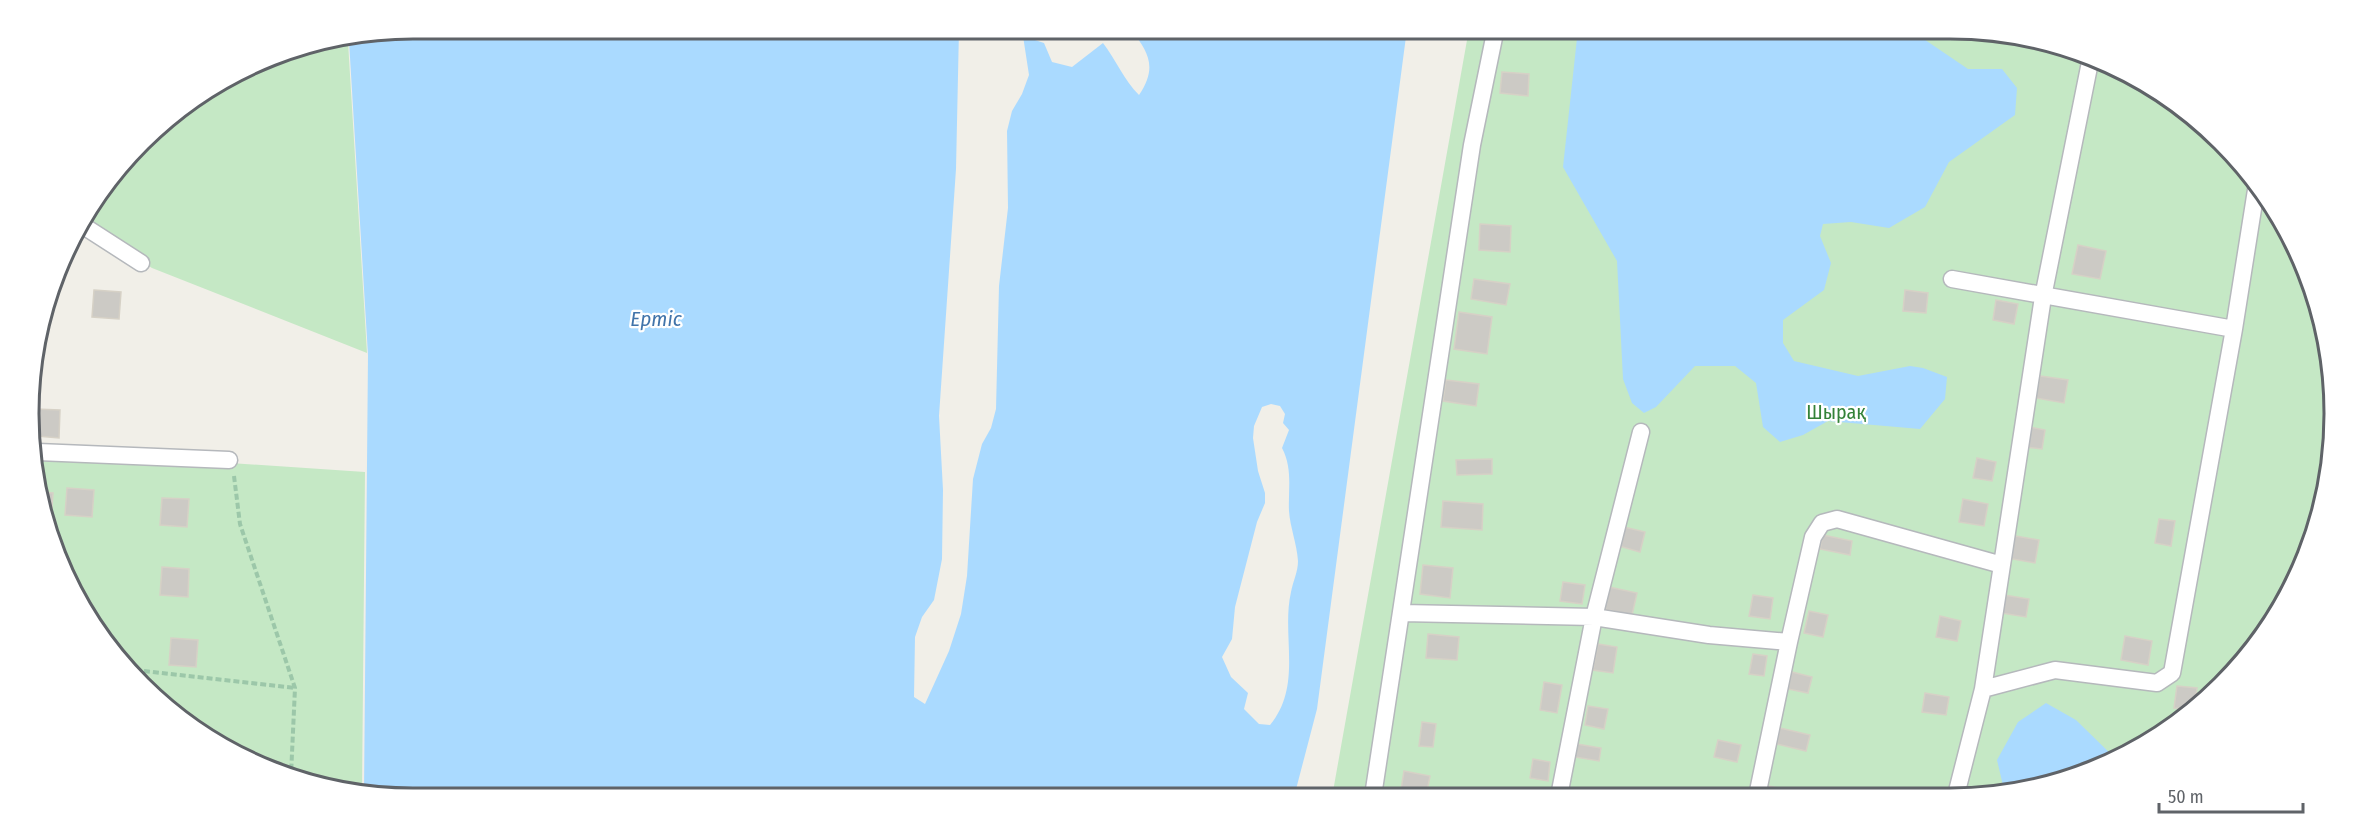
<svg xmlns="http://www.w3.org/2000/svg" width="2363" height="827" viewBox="0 0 2363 827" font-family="'Fira Sans Condensed',sans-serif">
  <rect width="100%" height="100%" fill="#f1efe8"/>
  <path fill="#c5e8c5" d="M1949,28L2049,42L2184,108L2283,221L2331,363L2321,513L2283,606L2204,703L2119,759L2000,795L1332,797L1469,29Z
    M348,42L367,353L152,268L84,223L159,124L266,58Z
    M37,450L365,472L362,792L314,785L199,733L94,628L42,513Z"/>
  <path fill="#aadaff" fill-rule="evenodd" d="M414,28L959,29L956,169L939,416L943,490L942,559L934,600L922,617L915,637L914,697L925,704L949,651L961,614L967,576L973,479L982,444L991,428L996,409L999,286L1008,208L1007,131L1012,111L1022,94L1029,75L1023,36L1044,43L1052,62L1072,67L1103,43C1116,60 1124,80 1139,95C1157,68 1150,53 1130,29H1407L1317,709L1294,797L414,798L364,792L368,355L349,41ZM1271,404L1280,406L1285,414L1283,423L1289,430L1282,448C1293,469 1288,489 1289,511C1290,527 1297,544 1298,561C1298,572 1293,581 1291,592C1281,636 1303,685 1270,725L1259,724L1244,709L1248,693L1231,677L1222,657L1232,639L1235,607L1257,522L1265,503V493L1258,471L1253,438L1254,426L1262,407Z
    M1578,29H1909L1968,69H2002L2017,88L2015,115L1949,162L1925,207L1889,228L1851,222L1823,224L1820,236L1831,263L1824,290L1783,320V343L1794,361L1858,376L1910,366L1923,368L1947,377L1945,399L1920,429L1828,421L1803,435L1780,442L1763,427L1756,383L1735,366H1695L1656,407L1644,413L1632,403L1623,379L1617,261L1563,167Z
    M2046,703L2076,720L2117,760L2005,794L1997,760L2018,722Z"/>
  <path fill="#cccac5" stroke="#d6d1c6" stroke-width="1.5" d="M1502,72L1529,74L1528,96L1500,93Z
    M1480,224L1511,226L1510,252L1479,250Z
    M2078,245L2106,251L2100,279L2072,274Z
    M1474,279L1510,284L1506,305L1471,299Z
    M94,290L121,292L119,319L92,317Z
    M1905,290L1928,293L1926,313L1903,311Z
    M1996,300L2018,304L2014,324L1993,320Z
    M1459,312L1492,317L1487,354L1454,349Z
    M2040,376L2068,380L2064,403L2036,398Z
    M1446,380L1479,384L1476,406L1443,401Z
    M35,409L60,410L59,438L37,436Z
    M2029,427L2045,430L2042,449L2025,447Z
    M1977,458L1996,462L1992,481L1973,478Z
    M1492,459V474L1457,475L1456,460Z
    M67,488L94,490L92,517L65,515Z
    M40,492L53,493L51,521L45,520L42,513Z
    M162,498L189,499L187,527L160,525Z
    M1963,499L1988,504L1984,526L1959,522Z
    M1443,501L1483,504L1482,530L1441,527Z
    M2159,519L2175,521L2171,546L2155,543Z
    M1624,527L1645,532L1640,552L1619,546Z
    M1823,535L1852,541L1850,555L1820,549Z
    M2010,535L2039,540L2035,563L2007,558Z
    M1423,565L1453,568L1450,598L1420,594Z
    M162,567L189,569L188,597L160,595Z
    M1563,582L1585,585L1582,604L1560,601Z
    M1609,587L1637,593L1632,615L1604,609Z
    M1753,595L1773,598L1770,619L1749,616Z
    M2004,595L2029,599L2026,617L2001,613Z
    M1809,611L1828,615L1823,637L1804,633Z
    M1940,616L1961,621L1957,641L1936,637Z
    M1428,634L1459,637L1457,660L1426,658Z
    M2125,636L2152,641L2148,665L2121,660Z
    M171,638L198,640L196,667L169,665Z
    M1598,644L1617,647L1613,673L1593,670Z
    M1753,654L1767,656L1764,676L1749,674Z
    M1792,672L1812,677L1808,693L1788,689Z
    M1544,682L1562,685L1557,713L1540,710Z
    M2177,686L2197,688L2194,709L2174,708Z
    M1925,693L1949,697L1946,715L1922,712Z
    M1588,706L1608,709L1604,729L1585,725Z
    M1422,722L1436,724L1433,747L1419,746Z
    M1780,728L1810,735L1806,751L1777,744Z
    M1718,740L1741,745L1737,762L1714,757Z
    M1577,744L1601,748L1599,761L1575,757Z
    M1533,759L1550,762L1548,781L1530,778Z
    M1404,771L1430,776L1426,796H1400Z
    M1768,786L1790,790L1789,796H1767Z
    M1710,788L1734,792L1733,796H1709Z
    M1527,789L1549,792V796H1526Z"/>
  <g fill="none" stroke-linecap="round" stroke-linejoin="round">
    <defs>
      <path id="street" d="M82,225L141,263
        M1952,279L2234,329
        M38,452L229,460
        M1402,613L1594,617L1709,635L1789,642
        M1983,689L2055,670L2157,683L2172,673L2234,329L2256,190
        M1956,795L1983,689L2043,297L2090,62
        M1373,796L1472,145L1496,28
        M1559,796L1594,617L1641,432
        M1757,796L1789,642L1813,537L1822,523L1837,519L2002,565"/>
    </defs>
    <use href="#street" stroke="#b5b8bc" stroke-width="19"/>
    <path stroke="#9cc7a9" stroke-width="4" stroke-dasharray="6 3" stroke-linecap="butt" d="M234,476L240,524L295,688L291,775
      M135,670L295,688"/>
    <use href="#street" stroke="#fff" stroke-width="16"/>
  </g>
  <g text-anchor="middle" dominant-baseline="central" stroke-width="4.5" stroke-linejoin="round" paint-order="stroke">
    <g font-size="20" fill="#348238" stroke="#fff">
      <text x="1836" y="412">Шырақ</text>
    </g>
    <g font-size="21" font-style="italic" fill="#4174aa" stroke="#fff">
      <text x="656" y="319">Ертіс</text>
    </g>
  </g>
  <path d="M0 0H2363V827H0ZM413 39H1950A374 374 0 0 1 2324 413V414A374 374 0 0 1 1950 788H413A374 374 0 0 1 39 414V413A374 374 0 0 1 413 39Z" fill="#fff" fill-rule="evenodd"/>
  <path fill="none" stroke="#5f6368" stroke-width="3" d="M413 39H1950A374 374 0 0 1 2324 413V414A374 374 0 0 1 1950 788H413A374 374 0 0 1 39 414V413A374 374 0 0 1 413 39Z"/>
  <path d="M2159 803v9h144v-9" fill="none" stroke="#5f6368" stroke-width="3"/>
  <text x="2168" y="803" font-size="18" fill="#5f6368" stroke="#ffffff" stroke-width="4.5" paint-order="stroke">50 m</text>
</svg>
